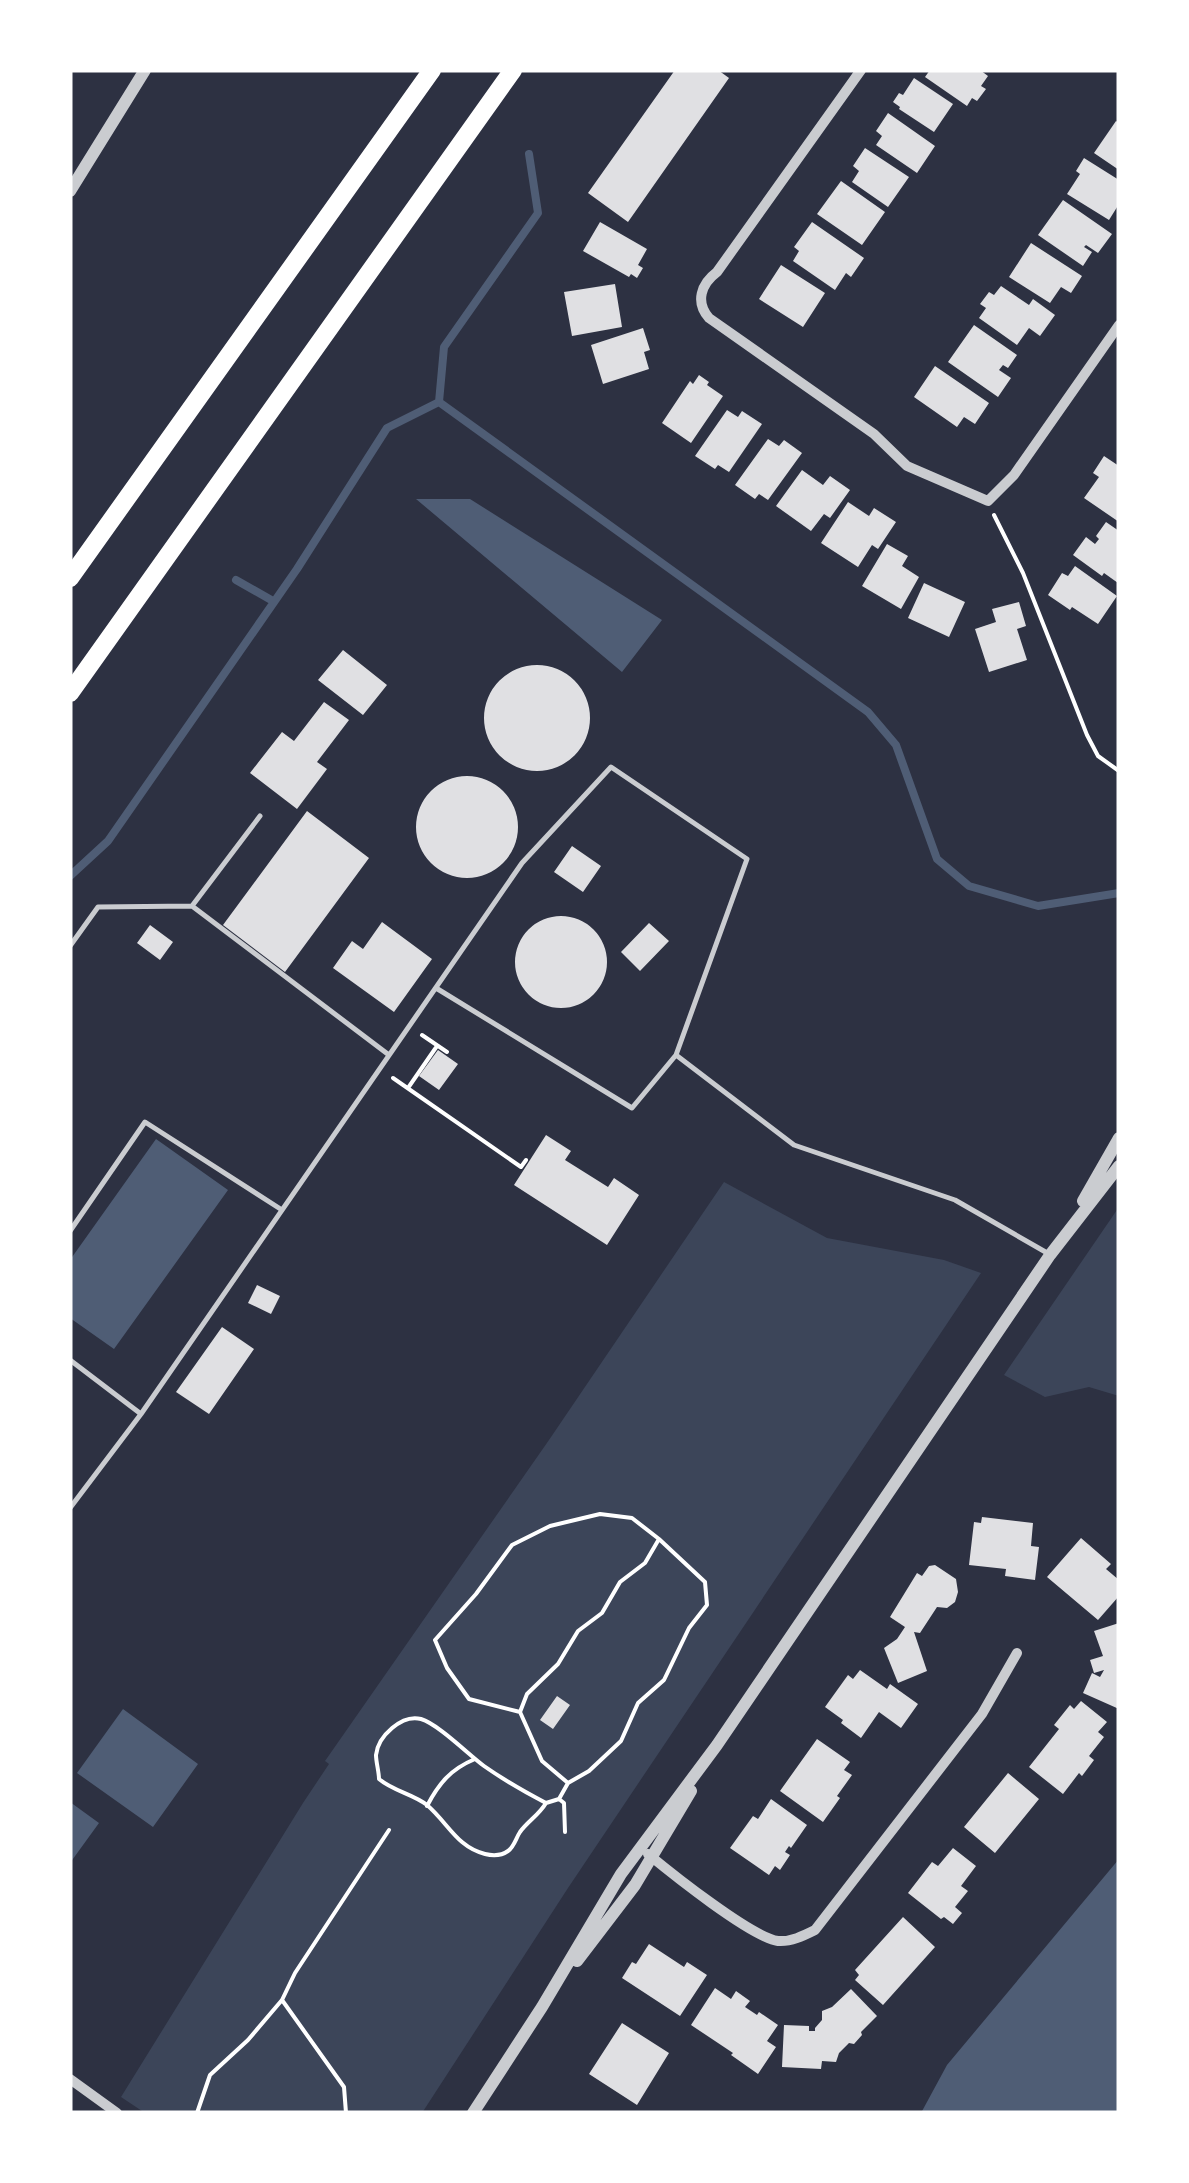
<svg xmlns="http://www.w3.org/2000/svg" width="1189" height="2183" viewBox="0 0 1189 2183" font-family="'Fira Sans Condensed',sans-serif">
  <rect width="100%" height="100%" fill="#2d3142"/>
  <path fill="#3c4559" d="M724,1182L827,1238L944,1260L981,1273L568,1888L422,2113H145L121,2097L303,1803L329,1764L325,1761L549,1440Z
    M1119,1207V1396L1089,1387L1045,1397L1004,1375Z"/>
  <path fill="#4f5d75" d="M416,499H470L662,620L622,672Z
    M156,1139L228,1190L114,1349L70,1318V1260Z
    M123,1709L198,1764L153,1827L77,1773Z
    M70,1802L99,1823L70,1863Z
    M1119,1859V2113H921L947,2065Z"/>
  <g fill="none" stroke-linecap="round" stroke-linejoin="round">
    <path stroke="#4f5d75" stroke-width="8" d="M439,402L868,712L896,745L937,859L969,886L1038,906L1119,893
      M439,402L444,347L538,213L529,154
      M236,580L273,601
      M70,876L108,841L297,569L387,428L439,402"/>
  </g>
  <path fill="#e0e0e3" d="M675,70H718L729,78L628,222L588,193Z
    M930,70H980L988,76L981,86L986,89L977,101L972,98L967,106L925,77Z
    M914,78L953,104L934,132L899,109L900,107L893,102L899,93L903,95Z
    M888,113L935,146L917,173L876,145L882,136L876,131Z
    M1116,121L1119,123V170L1094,153Z
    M865,148L909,177L888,207L852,182L859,171L853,166Z
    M1084,158L1119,180V204L1109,220L1067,194L1080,174L1076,171Z
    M841,181L885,212L862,245L817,214Z
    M1063,200L1112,234L1098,253L1086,245L1084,247L1092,252L1083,266L1038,235Z
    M600,222L647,249L638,265L643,268L637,278L631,274L629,277L583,251Z
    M812,222L864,258L851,277L846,273L835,290L793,261L799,251L794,247Z
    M1031,243L1082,276L1071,293L1061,287L1050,303L1009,277Z
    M781,265L825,293L803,327L759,299Z
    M615,284L622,327L572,336L564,292Z
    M1001,286L1029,305L1033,299L1055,315L1040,336L1029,328L1017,345L979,318L986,308L980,304L989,292L994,295Z
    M974,325L1017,355L1008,368L1003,365L999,370L1011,378L998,397L948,362Z
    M643,328L650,350L644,352L649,369L603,384L591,345Z
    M935,366L989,403L975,424L964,417L957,427L914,397Z
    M699,375L709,382L707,385L723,396L691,443L662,423L690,381L693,384Z
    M727,410L738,417L742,411L762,424L729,472L718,465L715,469L695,456Z
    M768,439L779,446L784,440L802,453L768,500L759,494L755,499L735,485Z
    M1104,456L1119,466V522L1084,498L1099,477L1093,473Z
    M802,470L823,485L830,476L850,490L830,518L824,514L811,531L776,506Z
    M848,502L869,516L874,508L896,522L878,549L872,545L858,567L821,543Z
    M1106,522L1119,531L1118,583L1104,573L1102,576L1073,555L1086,537L1095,544L1099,539L1096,536Z
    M887,544L908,556L902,566L919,577L901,609L862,586Z
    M1075,566L1117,596L1098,624L1072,607L1070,610L1048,595L1062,573L1068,576Z
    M924,583L965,602L949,637L908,618Z
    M1019,602L1026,626L1017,629L1027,660L989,672L975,629L996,622L992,609Z
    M343,650L387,685L363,715L318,680Z
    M484 718a53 53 0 1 1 106 0a53 53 0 1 1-106 0Z
    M324,702L349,720L317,762L327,769L297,809L250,773L282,732L294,741Z
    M416 827a51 51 0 1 1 102 0a51 51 0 1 1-102 0Z
    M307,811L369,858L285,972L223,925Z
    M572,846L601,866L583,892L554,872Z
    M515 962a46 46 0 1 1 92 0a46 46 0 1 1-92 0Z
    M382,922L432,959L394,1012L333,968L352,941L363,949Z
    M649,923L669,941L640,971L621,952Z
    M150,925L173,942L160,960L137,943Z
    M438,1050L458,1064L439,1090L419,1076Z
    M546,1135L571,1151L565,1160L608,1187L614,1178L639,1195L607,1245L514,1185Z
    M257,1285L280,1296L271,1314L248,1303Z
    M222,1327L254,1349L209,1414L176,1392Z
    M982,1517L1033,1523L1031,1546L1039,1547L1035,1580L1005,1576L1006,1569L969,1565L974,1522L981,1523Z
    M1081,1538L1111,1564L1106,1569L1119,1580V1596L1098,1620L1047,1577Z
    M935,1565L956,1579L958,1592L955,1602L947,1608L937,1607L920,1633L914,1632L927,1671L898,1683L884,1648L897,1639L905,1627L890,1617L917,1573L922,1576L929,1566Z
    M1119,1623V1709L1083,1693L1092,1673L1100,1677L1104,1670L1094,1673L1090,1660L1103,1656L1094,1631Z
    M860,1670L887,1689L890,1684L918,1704L901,1728L879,1712L861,1738L841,1723L843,1720L825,1707L848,1675L853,1679Z
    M557,1696L570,1705L553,1729L540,1720Z
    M1081,1701L1107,1722L1098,1732L1104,1737L1089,1756L1094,1760L1082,1776L1079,1773L1063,1794L1029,1767L1059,1729L1054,1725L1070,1705L1074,1709Z
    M817,1739L850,1762L844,1770L852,1775L837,1796L840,1798L823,1822L780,1791Z
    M1008,1773L1039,1799L995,1853L964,1827Z
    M771,1799L807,1825L791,1848L789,1846L785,1852L790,1855L780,1870L775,1866L769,1875L730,1848L753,1816L758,1819Z
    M953,1848L976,1866L961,1886L968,1891L955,1907L962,1913L953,1924L944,1917L941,1919L908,1893L932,1862L938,1866Z
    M903,1917L935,1947L883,2005L855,1980L859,1975L855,1970Z
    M649,1944L684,1967L687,1962L707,1975L680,2016L622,1978L632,1962L636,1964Z
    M715,1988L731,1999L736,1991L750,2001L745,2007L757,2015L759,2012L778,2025L767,2041L776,2047L758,2074L731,2055L733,2053L691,2025Z
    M851,1989L877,2016L861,2032L862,2035L854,2044L849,2043L839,2053L836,2062L822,2061L821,2069L782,2067L784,2025L809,2026V2031H815V2028L822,2020V2011L832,2007Z
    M622,2023L669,2053L637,2105L589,2074Z"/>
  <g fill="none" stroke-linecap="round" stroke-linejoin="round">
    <path stroke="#fff" stroke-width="4" d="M994,515L1023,573L1087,735L1098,756L1119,771
      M422,1035L447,1052
      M393,1078L521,1167L526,1160
      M408,1088L437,1046
      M520,1712L469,1699L447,1668L435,1640L476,1594L512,1545L550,1526L600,1514L632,1518L659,1539
      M546,1803C539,1815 528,1821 520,1832C516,1838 514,1847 508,1851C501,1856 493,1856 485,1854C457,1847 448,1823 427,1805C413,1794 393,1791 379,1779C379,1772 376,1762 376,1755C378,1736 402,1714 421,1719C438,1724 469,1755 484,1766C504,1780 525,1792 546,1803L559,1799
      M427,1806C439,1783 451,1769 475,1759
      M565,1832L564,1803L559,1799L568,1783L589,1771L621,1741L638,1703L664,1680L689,1628L707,1605L705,1582L659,1539L645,1563L620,1582L602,1613L578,1631L558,1664L527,1694L520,1712L542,1761L568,1783
      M282,2000L344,2087L346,2113
      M197,2113L210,2075L248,2040L282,2000L295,1973L389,1830"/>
    <path stroke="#caccd0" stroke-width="5" d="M260,816L192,906L389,1055
      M70,946L98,907L192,906
      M436,988L632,1108L676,1055L794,1145L955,1200L1049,1254
      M70,1231L145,1122L282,1210
      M70,1360L141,1414
      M70,1508L141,1414L522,863L611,767L747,859L676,1055"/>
    <path stroke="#caccd0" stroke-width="10" d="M861,70L717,272C701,284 695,302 709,318L874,434L907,466L988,501L1014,475L1119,325
      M648,1854C671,1873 751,1937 778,1941C791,1942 803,1936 815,1930L982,1714L1017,1653
      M70,2079L117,2113"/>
    <path stroke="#caccd0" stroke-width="12" d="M70,191L145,70
      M1083,1201L1119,1138
      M577,1961L635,1885L691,1791
      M473,2113L542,2007L621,1874L717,1745L1050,1255L1119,1166"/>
    <path stroke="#fff" stroke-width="18" d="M70,578L432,70
      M70,693L513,70"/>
  </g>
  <rect width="1189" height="2183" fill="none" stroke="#ffffff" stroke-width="145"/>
</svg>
